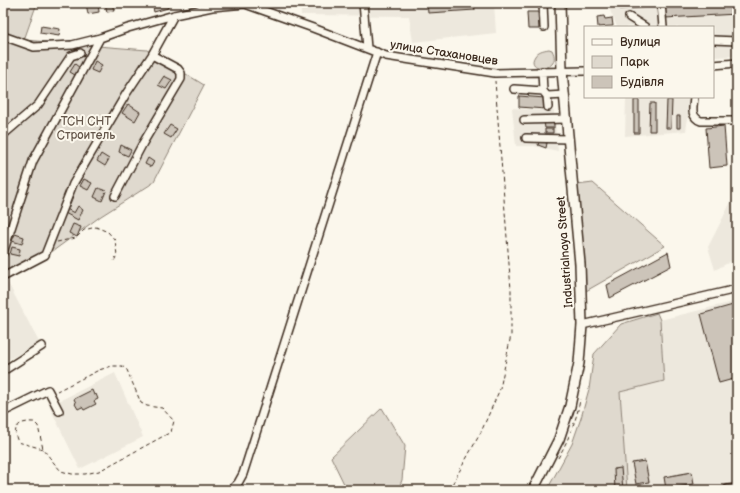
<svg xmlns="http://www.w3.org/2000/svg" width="740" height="493" viewBox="0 0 740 493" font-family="'Balsamiq Sans',sans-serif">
  <rect width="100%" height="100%" fill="#fbf7ec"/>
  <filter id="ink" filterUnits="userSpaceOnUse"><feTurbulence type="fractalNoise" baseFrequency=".025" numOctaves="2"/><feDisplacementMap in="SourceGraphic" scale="8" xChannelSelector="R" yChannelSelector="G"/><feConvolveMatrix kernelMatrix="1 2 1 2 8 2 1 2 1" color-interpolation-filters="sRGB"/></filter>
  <g filter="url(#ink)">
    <path fill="#ede8dd" d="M301,3H494L496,33L413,42L409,16L301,15Z
      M607,3H737V56L713,57V27H617Z
      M626,97H691L686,131L625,136Z
      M512,108L554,111L558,151L534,146H516Z
      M737,190V258L715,270L708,247Z
      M6,279L40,344L3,362V280Z
      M737,301V486L717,490H627L620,392L664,381L660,320Z
      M115,373L143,437L80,469L49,406Z
      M3,474L11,490H3Z"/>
    <path fill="#dfd9ce" stroke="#8d8276" d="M3,3H37L24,40L147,50L204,85L153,183L101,216L53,251L3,277Z
      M549,49L552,50C564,73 524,72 535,56C538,51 543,50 549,49Z
      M593,183L665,246L586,291L577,185Z
      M657,313L660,320L664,381L620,392L627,490H547L572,444L581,418L589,389L594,354L621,324Z
      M382,408L405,446L402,480L398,490H347L331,457Z"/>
    <path fill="#ccc4b9" stroke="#3b2a1e" d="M86,3H98L99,12L88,14Z
      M105,3H112L114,11L107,12Z
      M152,3H167L168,8L154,12Z
      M259,3H277L276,7Z
      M427,3H474L475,10L428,13Z
      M619,3H653L654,7L620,9Z
      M664,3H737V14L665,18Z
      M527,12H538L539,29H528Z
      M604,16L605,19L612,18L613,26L598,27L597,17Z
      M41,26L60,29L59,36L40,33Z
      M95,61L102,65L98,73L91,70Z
      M75,64L80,68L75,75L70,72Z
      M164,76L172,80L166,89L158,85Z
      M519,96L545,98V109L519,107Z
      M634,100H639V133H634Z
      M667,100H672L671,128H666Z
      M650,103H655V131H649Z
      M128,104L140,112L135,121L122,113Z
      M677,116H680V128H677Z
      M544,122H554V128H545Z
      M170,125L177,129L171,138L164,134Z
      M724,126L727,166L709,168L706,128Z
      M545,129H553V133H545Z
      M539,141L547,143L546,148L538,145Z
      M121,145L131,150L128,156L119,152Z
      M101,154L109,159L105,166L97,161Z
      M148,158L154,162L151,167L145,164Z
      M84,179L92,183L88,190L80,186Z
      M98,188L106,191L102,201L94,197Z
      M78,206L83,210L78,220L63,212L65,208L74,213Z
      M73,224L81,227L77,237L69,233Z
      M15,234L24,237L22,244L12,241Z
      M12,247L20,249L19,256L10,254Z
      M668,252L671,266L610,298L607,285Z
      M733,305L737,318V378L719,383L701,314Z
      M92,390L94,395L96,394L98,399L94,401L96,404L84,410L82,407L78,409L75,404L76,403L74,399Z
      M645,461L649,482L636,484L632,463Z
      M621,468L623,490H615L614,469Z
      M692,472L694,484L666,489L664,477Z"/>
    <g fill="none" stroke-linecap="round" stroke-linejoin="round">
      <defs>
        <path id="minor" d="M363,3L367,48
          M543,3L544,27
          M661,3L663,27
          M629,17L645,27
          M3,36L34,47L72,45L100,38L128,28L174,15L212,7L245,4L313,28L386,56L495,73L585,71
          M713,40L737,41
          M713,65L737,63
          M542,71L543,91L547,96L565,95
          M514,89L543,91
          M547,96L548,107
          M694,97C693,107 690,117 701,121H733L737,124
          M524,120L567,119
          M3,135L38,105L71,56L80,53
          M526,138L568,139
          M115,196L143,143L181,79V73L178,69L152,55
          M3,253L33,161L100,38
          M3,277L45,255L73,184L126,94L152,55L174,15
          M582,325L737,289
          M3,371L42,346
          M3,412L48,390L59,411
          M231,490L238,483L243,474L377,52"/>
        <path id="major" d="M533,490L559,439L570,406L579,363L582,325L580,264L562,71L560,3
          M728,490L737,489"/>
      </defs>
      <use href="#minor" stroke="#3b2a1e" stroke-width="10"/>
      <use href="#major" stroke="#3b2a1e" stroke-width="12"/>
      <path stroke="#3b2a1e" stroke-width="1" stroke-dasharray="4 3" stroke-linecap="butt" d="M57,242L76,238L84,230L96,227L108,232L115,240L117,255L113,263
        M43,449L18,442C11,427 19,421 34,422L38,426L43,449L54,463L61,471L72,474H85L99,471L171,432L174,421L162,408L147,406L141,403L127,370L122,366H112L99,370L57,391
        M558,458C567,443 578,417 580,399
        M449,490L481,432L500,389L511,335V290L495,81"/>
      <use href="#minor" stroke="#fbf7ec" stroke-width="7"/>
      <use href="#major" stroke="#fbf7ec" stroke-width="9"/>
    </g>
  </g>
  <g text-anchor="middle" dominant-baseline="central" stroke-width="4" stroke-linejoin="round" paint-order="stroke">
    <g font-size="12" fill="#3b2a1e" stroke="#fbf7ec">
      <text transform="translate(444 53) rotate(9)">улица Стахановцев</text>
      <text transform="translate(565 252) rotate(-94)">Industrialnaya Street</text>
    </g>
    <g font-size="12" fill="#64564a" stroke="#fbf7ec">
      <text x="86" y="121">ТСН СНТ<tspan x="86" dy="14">Строитель</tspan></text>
    </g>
  </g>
  <rect width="740" height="493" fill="none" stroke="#fbf7ec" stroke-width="16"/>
  <rect x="8" y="8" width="724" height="477" fill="none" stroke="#3b2a1e" stroke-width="1.5" filter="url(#ink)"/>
  <rect x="584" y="26" width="130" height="72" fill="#fbf7ec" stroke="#aea59a"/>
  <rect x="592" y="39" width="20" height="6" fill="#fbf7ec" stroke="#aea59a"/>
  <text x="620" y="46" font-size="12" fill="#3b2a1e">Вулиця</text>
  <rect x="592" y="56" width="20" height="12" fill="#dfd9ce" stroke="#aea59a"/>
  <text x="620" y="66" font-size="12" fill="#3b2a1e">Парк</text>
  <rect x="592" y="76" width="20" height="12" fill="#ccc4b9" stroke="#aea59a"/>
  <text x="620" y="86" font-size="12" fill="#3b2a1e">Будівля</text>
</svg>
